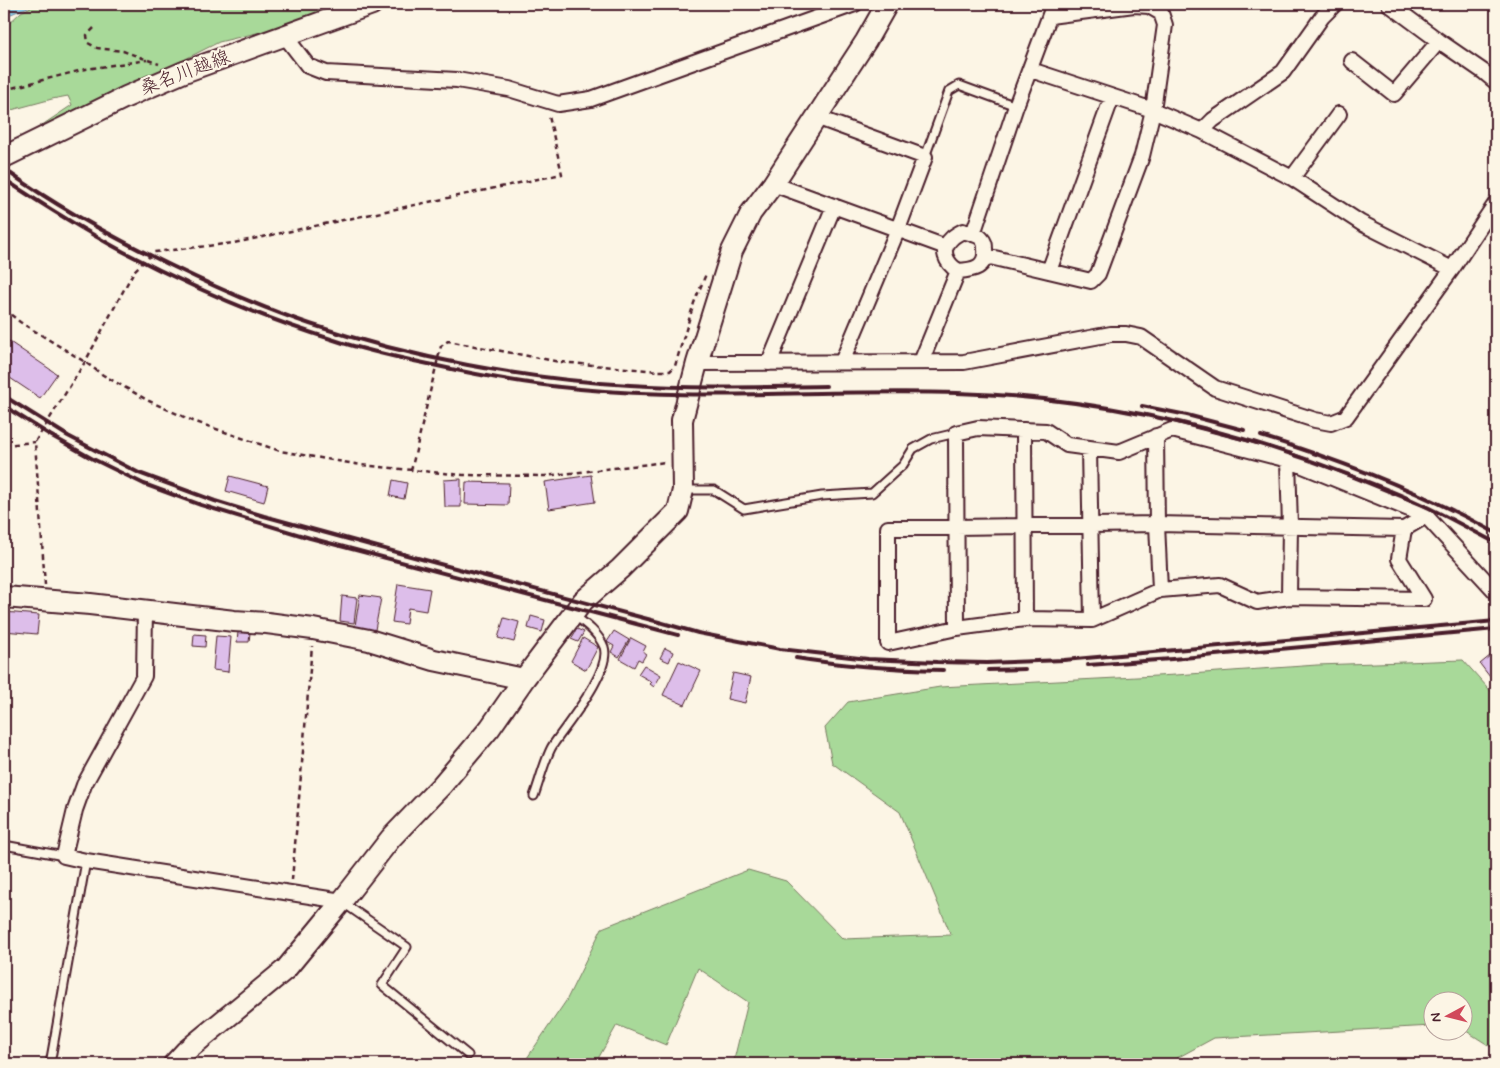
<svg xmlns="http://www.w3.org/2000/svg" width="1500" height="1068" viewBox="0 0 1500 1068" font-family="Mynerve,'Klee One',sans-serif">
  <rect width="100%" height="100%" fill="#fcf5e5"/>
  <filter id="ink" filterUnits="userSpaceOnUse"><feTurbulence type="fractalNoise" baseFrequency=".02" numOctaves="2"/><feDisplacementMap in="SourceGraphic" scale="10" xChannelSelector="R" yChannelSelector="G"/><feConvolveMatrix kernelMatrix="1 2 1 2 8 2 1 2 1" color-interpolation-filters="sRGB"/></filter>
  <g filter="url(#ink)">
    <path fill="#a8d999" stroke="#797c62" d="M37,4H353L311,20L219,42L5,150L72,105L68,96L52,99L4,112V28L21,12Z
      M1463,660L1496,697V1050L1463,1029L1462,1000H1432V1026L1214,1038L1166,1064H733L748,1002L698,968L666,1045L617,1025L595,1064H523L566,1001L602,928L748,870L786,881L843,939L951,935L900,812L832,763L825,728L848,702L940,687L1176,675L1317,665Z"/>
    <path fill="#89cdea" stroke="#70879e" d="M4,4H35L4,17Z"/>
    <path fill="#ddbeea" stroke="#4a1f2b" d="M4,338L57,374L40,398L4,374Z
      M591,475L595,502L549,509L545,482Z
      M230,476L268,486L264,502L226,491Z
      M461,479V507H445L444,480Z
      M393,480L407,483L404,499L390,496Z
      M466,482L509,483L508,505L465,504Z
      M398,584L430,589L426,611L408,608L406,624L392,622Z
      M360,595L381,598L374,635L354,632Z
      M342,596L357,598L354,623L340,621Z
      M4,612L39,615L37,634L4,631Z
      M531,616L545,620L542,632L528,628Z
      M504,618L519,622L514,642L498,638Z
      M577,629L584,632L578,642L571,639Z
      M614,631L629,640L619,657L611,652L614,646L607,642Z
      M238,632L250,633L249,642H237Z
      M194,634L206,635L205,647L193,646Z
      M216,636L231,637L228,672L213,670Z
      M583,638L598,647L586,670L571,661Z
      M631,638L646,646L643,652L646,654L642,661L638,659L634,667L620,659Z
      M665,648L673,652L669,662L660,658Z
      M1496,651V672L1490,677L1480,664Z
      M679,661L701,671L685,705L663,695Z
      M644,665L661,675L654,687L650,684L652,682L638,674Z
      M733,673L751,677L745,703L727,699Z"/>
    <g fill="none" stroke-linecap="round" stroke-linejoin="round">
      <defs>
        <path id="lane" d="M925,157L949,91L959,85L1016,106
          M684,490H714L744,509L822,496L872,493L903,465L913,449L931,439L956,433
          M534,796C539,783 546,755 553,745C566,725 612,671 604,647C599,634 586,624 575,616
          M4,845L64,856
          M342,902L407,947L382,985L468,1055
          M50,1064L86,861"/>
        <path id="street" d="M1389,4L1439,41L1484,72L1496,82
          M285,36L308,66L326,73L457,80L509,89L558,104L591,99L855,4
          M1352,61L1394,94L1439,41
          M1031,70L1153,110L1202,131L1213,120L1283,72L1322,17L1335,4
          M817,116L824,120L925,157L898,229L842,362
          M1202,131L1292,178L1361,223L1452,269
          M1292,178L1339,114
          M773,184L946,247
          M973,234L1016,106L1054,4
          M986,256L1091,281L1098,274L1142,156L1153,110L1165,25L1161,13L1149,6L1134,5L1050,16
          M1049,271L1112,97
          M921,362L958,271C973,270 987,268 985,249C985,245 985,242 981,238C977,234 968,233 963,231C959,233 955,235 952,238C939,250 946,263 958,271
          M697,363L964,362L1111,334H1126L1141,337L1215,388L1315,420L1331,423L1346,417L1452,269L1496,203
          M769,363L834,206
          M1024,430L1025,619
          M1156,436L1157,524L1160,590
          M1089,448L1092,620
          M1288,460L1290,526L1289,597
          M1404,529L1399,559L1424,599L1289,597L1257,602L1220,585L1160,590L1092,620L1025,619L957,628L888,643V528L1157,524L1404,529L1426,516L1496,592
          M145,610L144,676L84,785L75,810L64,856L86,861L342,901
          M957,628L956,433L978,428L1046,431L1067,445L1119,452L1172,430L1288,460L1426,516"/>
        <path id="secondary" d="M4,157L126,97L184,72L372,4
          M4,597L90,604L234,621L267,623L313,629L369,640L434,660L524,679
          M174,1064L186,1051L286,969L342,901L391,838L442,785L490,728L524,679L583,601L620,569L678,511L683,490L682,420L697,363L732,251L751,213L773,184L866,41L887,4"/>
      </defs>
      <use href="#lane" stroke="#4a1f2b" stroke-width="11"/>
      <use href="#street" stroke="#4a1f2b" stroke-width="18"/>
      <use href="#secondary" stroke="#4a1f2b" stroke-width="24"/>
      <path stroke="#4a1f2b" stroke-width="2.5" stroke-dasharray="5 4" stroke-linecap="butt" d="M94,28L87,35L88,43L97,48L123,51L159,64
        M4,90L86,69L147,60
        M4,309L20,322L85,362L103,375L149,401L193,421L280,451L361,465L463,475L545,476L666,462
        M4,445L35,442
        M411,471L441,346L448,341L560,362L658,371H670L675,366L694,303L706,274
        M45,585L35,442L85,362L134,271L154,252L234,243L562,174L549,116
        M292,880L312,646"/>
      <use href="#lane" stroke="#fcf5e5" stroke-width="7"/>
      <use href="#street" stroke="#fcf5e5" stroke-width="14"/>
      <use href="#secondary" stroke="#fcf5e5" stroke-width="20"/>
      <path stroke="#4a1f2b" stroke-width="4" d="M4,169C56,206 112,237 170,265C215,287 262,308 310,324C411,358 523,379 630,385C695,389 761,387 826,386
        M4,179C43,205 83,230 124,252C191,287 262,318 334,340C366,351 400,358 433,365C482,376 531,385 580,389C705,401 831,389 957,393C1091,397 1222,426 1347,474C1374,484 1401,494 1427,507C1450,518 1473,531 1496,543
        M4,396L68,436L139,473L215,501L264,516L436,563L659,622L698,633L780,649L868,659L937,662L987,663L1064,660L1496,621
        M4,406L50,435L93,459L144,484L201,505L310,538L678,635
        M1142,406L1187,415L1244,430
        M1261,436C1342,461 1422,492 1496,533
        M796,658C845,666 894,669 943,670
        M1088,665L1172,659L1496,629
        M988,670L1025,669"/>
    </g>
  </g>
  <g text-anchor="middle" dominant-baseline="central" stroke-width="4.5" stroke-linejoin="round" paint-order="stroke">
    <g font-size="19" fill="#4a1f2b" stroke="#fcf5e5">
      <text transform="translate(185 73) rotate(-21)">桑名川越線</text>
    </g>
  </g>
  <rect width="1500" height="1068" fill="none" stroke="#fcf5e5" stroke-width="20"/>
  <rect x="10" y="10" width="1480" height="1048" fill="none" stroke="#4a1f2b" stroke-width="2" filter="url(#ink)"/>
  <g transform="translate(1448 1016) rotate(263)"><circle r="24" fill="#fcf5e5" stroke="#b59f9b"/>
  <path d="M0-4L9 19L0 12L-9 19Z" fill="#d1495b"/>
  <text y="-8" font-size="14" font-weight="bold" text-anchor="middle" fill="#4a1f2b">N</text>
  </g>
</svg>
